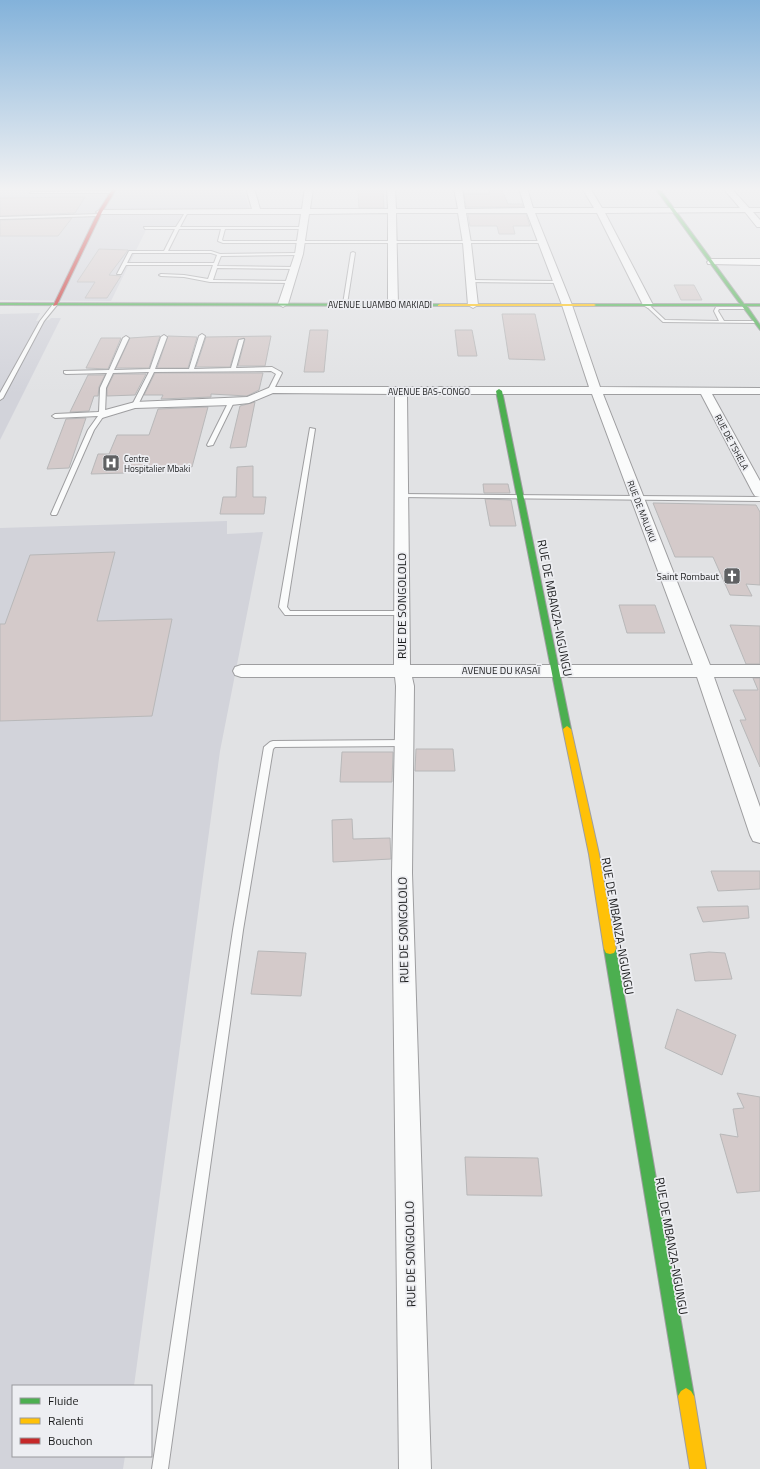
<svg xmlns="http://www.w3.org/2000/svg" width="760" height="1469" viewBox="0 0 760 1469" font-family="'Titillium Web',sans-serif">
  <rect width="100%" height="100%" fill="#e1e2e4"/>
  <path fill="#d2d3da" d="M0,188H242L250,210H186L177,228H147L111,301L0,300Z
    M40,313L36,321L49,320L51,318H61L0,440V314Z
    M227,521V534L263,532L220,751L134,1386H13V1456H125L123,1469H0V528Z"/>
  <path fill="#d4caca" stroke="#b8b8b9" d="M488,188H501L508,204H522L523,207H466L464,194H490Z
    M358,191H383L384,208H359Z
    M85,197L75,213L0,216V198Z
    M468,214H526L530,226H513L515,234H499L497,226H470Z
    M72,218L58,236H0V220Z
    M99,249L128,250L109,275L121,276L107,298H85L95,282H77Z
    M674,285H694L702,300H681Z
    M502,314H535L545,360L509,359Z
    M310,330H328L324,372H304Z
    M455,330H472L477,356H458Z
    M160,336L149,368H116L130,338Z
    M168,336L197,337L188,368H157Z
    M271,336L265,366H238L245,339L244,338L238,340L230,367H196L206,337Z
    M101,338H121L108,369L86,368Z
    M155,373H263L259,390L247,396L211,394V397L161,399L163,395H144Z
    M114,374H146L135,395L107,396V388Z
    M88,375H105L99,387L98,396H94L89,411L70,412Z
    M255,402L246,447L230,448L240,406Z
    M208,407L192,467H128L126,473L91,474L98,454H109L117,435H149L158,409Z
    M86,418L69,468L47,469L66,419Z
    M253,466V497H266L264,514H220L223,497H236L237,467Z
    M483,484H508L510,493H484Z
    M485,499L511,500L516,526H490Z
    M653,503L756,505L760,512V585L746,584L752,596L730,595L713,557H675Z
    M115,552L97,621L172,619L152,716L0,721V624H5L30,555Z
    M619,605H655L665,633H627Z
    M730,625L760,626V664H746Z
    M753,678H760V767L740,720H746L733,690H758Z
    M416,749H453L455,771H415Z
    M342,752H393L392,782H340Z
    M352,819L353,839L390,838L391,859L333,862L332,820Z
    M711,871H760V889L718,891Z
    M748,906L749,918L703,922L697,907Z
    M258,951L306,953L301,996L251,994Z
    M709,952L725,953L732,979L695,981L690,954Z
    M677,1009L736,1035L722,1075L665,1048Z
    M737,1093L760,1097V1191L737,1193L720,1134L738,1137L733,1109L744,1108Z
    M465,1157L538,1158L542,1196L467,1195Z"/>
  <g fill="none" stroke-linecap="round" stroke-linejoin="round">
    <defs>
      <path id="lane" d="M112,191L113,193H30L32,192Z
        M186,211L188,212L180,227H304L306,228L304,229H225L222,240L223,241H543L545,242L543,243H223L218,241L221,229H179L168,251H211L220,254L299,253L301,254L299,255L221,256L217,266L295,267L297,268L295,269L217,268L213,280L291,281L289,283L210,282L184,277L161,276L159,275L161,274L184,275L208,279L213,265H126L121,274H117L129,251H164L175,229H145L144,227H176ZM132,253H211L217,255L214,263H127Z
        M100,214L99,216L0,219V217Z
        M353,252L355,253L347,304L345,305L343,304L351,253Z
        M471,280L559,281L561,282L559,283L469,282Z
        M53,304L57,305L44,321L3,398L0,400V393L40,321Z
        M648,304L665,320L719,321L714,311L716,307H747V309H719L718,311L724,321H755L757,322L755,323L663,322L646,306V304Z
        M202,334L205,336L194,369L231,368L239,340L244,339L236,368L272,367L281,372L282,373L273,391L268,390L276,374L271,371L154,372L138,405L135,407L132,405L149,372L113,373L106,388L105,414L94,430L57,514L56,515H52L51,514L88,430L98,416L55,418L52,416L55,414L99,412L100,388L107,373L66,374L64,373V371L109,370L123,338L126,336L129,338L114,370L150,369L161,337L164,335L167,337L155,369H189L199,336Z
        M229,401L234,402L213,445L208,446L207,445Z
        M310,428L315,429L287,607L290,611H401L405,613L404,615H285L279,607Z
        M401,494L760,497V501L399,497L398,496Z
        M404,740L409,743L404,746L275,747L273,749L243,930L168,1469H152L233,930L264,747L270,742L273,741Z"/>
      <path id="street" d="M246,188H254L260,209H302L305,188H313L310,209H388L387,188H395L396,209H458L454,188H462L465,209L525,208L519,188H527L533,208H594L582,188H590L602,208H740L723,188H731L749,208H760V212H753L760,220V227H757L745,212L605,213L653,305L648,308L643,305L597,213H535L572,305L600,387L760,388V394H712L760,481V497L755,496L753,493L701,394H603L710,665H760V677H714L760,807V843L753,841L750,835L697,677H412L414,686L412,873L431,1469H399L392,873L396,686L395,677H241L235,675L233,671L235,667L241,665H394L395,394L273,393L249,403L231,405L135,408L102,418L98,416L96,414L98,412L135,402L247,397L271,387H589L562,305L527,213H466L471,243L478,305L473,308L468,305L463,243L458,213H396L398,305L393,308L388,305V213L309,214L303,254L288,304L283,307L278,304L295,254L301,214H100L96,212L100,210L252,209ZM407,394H592L693,665H410Z
        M711,259H760V265L708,264L707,262Z"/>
      <path id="fast" d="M655,188H659L744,304H760V306H747L760,325V330L742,306H592V304H740Z
        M0,303L440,304L442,305L440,306L0,305Z
        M499,389L502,391L571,729L567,732L563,729L496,391Z
        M610,944L614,945L616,949L694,1396L691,1401L686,1404L681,1401L678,1396L604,949L606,945Z"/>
      <path id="slow" d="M440,304H594L596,305L594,306H438V305Z
        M567,726L571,729L599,854L616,949L614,953L610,954L606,953L604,949L589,854L563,729Z
        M686,1388L691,1391L694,1396L706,1469H690L678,1396L681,1391Z"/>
      <path id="jam" d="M113,188H117L102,212L57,305L53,306L98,212Z"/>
    </defs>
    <use href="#lane" stroke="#9e9ea0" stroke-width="2"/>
    <use href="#street" stroke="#9e9ea0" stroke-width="2"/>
    <use href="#fast" stroke="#9e9ea0" stroke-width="2"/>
    <use href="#slow" stroke="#9e9ea0" stroke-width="2"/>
    <use href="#jam" stroke="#9e9ea0" stroke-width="2"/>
    <use href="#lane" fill="#fafbfb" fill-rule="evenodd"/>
    <use href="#street" fill="#fafbfb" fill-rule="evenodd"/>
    <use href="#fast" fill="#4caf50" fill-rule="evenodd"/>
    <use href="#slow" fill="#ffc107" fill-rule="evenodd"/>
    <use href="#jam" fill="#c62828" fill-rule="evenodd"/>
  </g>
  <linearGradient id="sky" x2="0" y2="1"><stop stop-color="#83b2da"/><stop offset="0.48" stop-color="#f2f2f3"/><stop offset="1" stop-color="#f2f2f3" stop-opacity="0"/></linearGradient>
  <rect width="760" height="394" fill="url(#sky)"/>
  <defs>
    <symbol id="hospital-square" viewBox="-11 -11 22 22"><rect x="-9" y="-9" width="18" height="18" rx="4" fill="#606163" stroke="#edeef2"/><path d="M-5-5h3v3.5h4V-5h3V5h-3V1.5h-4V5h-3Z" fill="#fff"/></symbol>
    <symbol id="church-square" viewBox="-11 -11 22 22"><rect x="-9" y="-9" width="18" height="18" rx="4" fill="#606163" stroke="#edeef2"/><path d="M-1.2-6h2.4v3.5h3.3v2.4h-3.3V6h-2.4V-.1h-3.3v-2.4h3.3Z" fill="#fff"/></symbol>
  </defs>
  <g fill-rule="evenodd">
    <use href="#hospital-square" x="101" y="453" width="20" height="20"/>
    <use href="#church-square" x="722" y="566" width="20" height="20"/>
  </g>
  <g text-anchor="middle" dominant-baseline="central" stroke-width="3.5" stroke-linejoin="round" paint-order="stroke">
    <g font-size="9" fill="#1b1c1d" stroke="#edeef2">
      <text x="380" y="304">AVENUE LUAMBO MAKIADI</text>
      <text x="429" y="391">AVENUE BAS-CONGO</text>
      <text transform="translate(732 442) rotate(62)">RUE DE TSHELA</text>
      <text transform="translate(642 511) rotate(69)">RUE DE MALUKU</text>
    </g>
    <g font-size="9" fill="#1b1c1d" stroke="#edeef2" text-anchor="start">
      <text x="124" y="458">Centre<tspan x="124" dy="10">Hospitalier Mbaki</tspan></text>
    </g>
    <g font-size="10" fill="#1b1c1d" stroke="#edeef2" text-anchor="end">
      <text x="719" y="576">Saint Rombaut</text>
    </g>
    <g font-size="10" fill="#1b1c1d" stroke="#edeef2">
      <text x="501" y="670">AVENUE DU KASAÏ</text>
    </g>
    <g font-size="12" fill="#1b1c1d" stroke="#edeef2">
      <text transform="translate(401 606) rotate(-90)">RUE DE SONGOLOLO</text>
      <text transform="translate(555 608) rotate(79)">RUE DE MBANZA-NGUNGU</text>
      <text transform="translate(618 926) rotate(80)">RUE DE MBANZA-NGUNGU</text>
      <text transform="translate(403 930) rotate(-91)">RUE DE SONGOLOLO</text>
      <text transform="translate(672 1246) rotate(80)">RUE DE MBANZA-NGUNGU</text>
      <text transform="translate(410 1254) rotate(-91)">RUE DE SONGOLOLO</text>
    </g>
  </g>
  <rect x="12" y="1385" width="140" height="72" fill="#edeef2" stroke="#999a9d"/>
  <rect x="20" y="1398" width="20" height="6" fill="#4caf50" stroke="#999a9d"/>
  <text x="48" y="1405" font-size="12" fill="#1b1c1d">Fluide</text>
  <rect x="20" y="1418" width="20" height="6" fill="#ffc107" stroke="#999a9d"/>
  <text x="48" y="1425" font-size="12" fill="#1b1c1d">Ralenti</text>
  <rect x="20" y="1438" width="20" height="6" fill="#c62828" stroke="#999a9d"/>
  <text x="48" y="1445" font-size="12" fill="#1b1c1d">Bouchon</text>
</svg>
